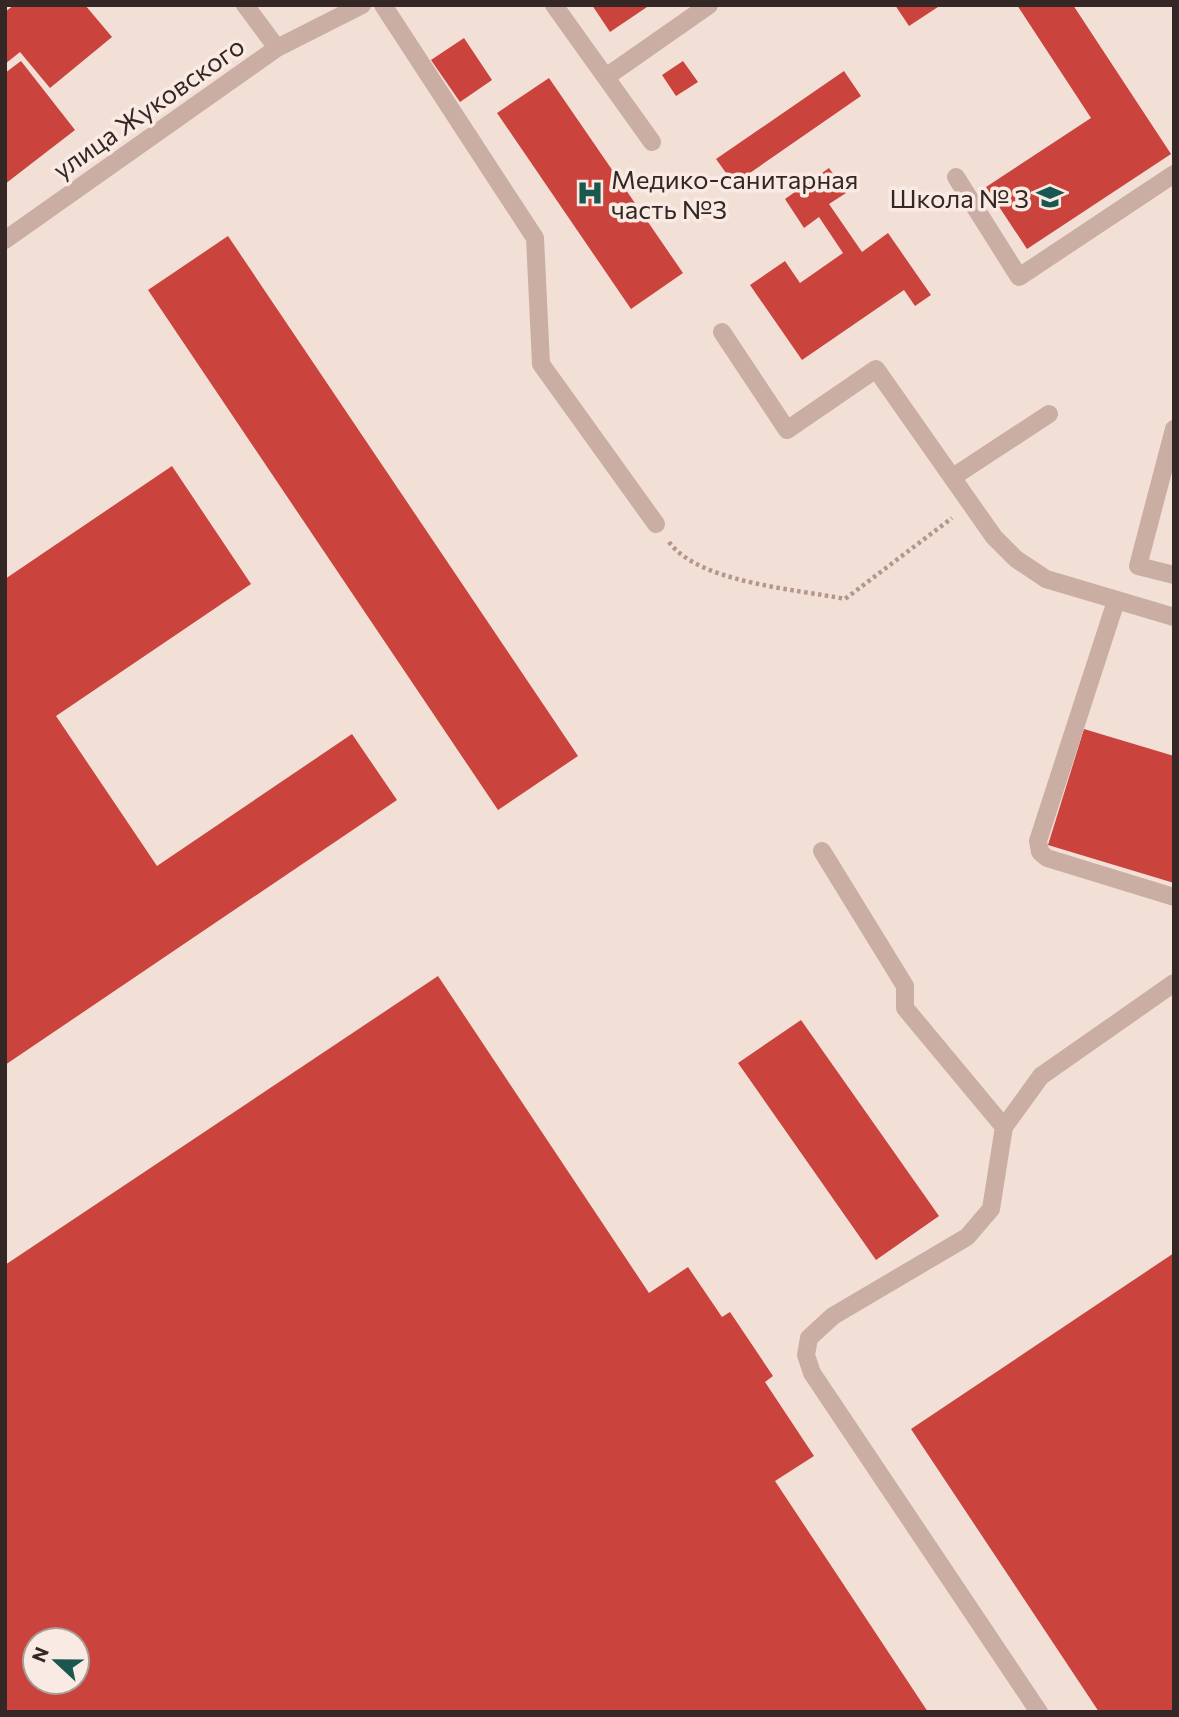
<svg xmlns="http://www.w3.org/2000/svg" width="1179" height="1717" viewBox="0 0 1179 1717" font-family="Commissioner,sans-serif">
  <rect width="100%" height="100%" fill="#f2e0d7"/>
  <path fill="#ca433d" fill-rule="evenodd" d="M14,5H85L112,37L50,88L20,52L5,64V12Z
    M592,5H650L610,32Z
    M895,5H941L909,26Z
    M1017,5H1073L1171,154L1027,249L986,187L1091,118Z
    M464,38L492,80L460,102L431,60Z
    M21,61L75,130L5,184V73Z
    M683,61L698,82L676,96L662,75Z
    M844,71L861,96L734,184L716,159Z
    M549,78L683,273L631,309L497,113Z
    M829,168L846,193L829,204L862,252L888,233L931,295L915,306L904,290L802,360L750,285L785,261L800,283L843,253L819,217L804,228L785,199Z
    M228,236L578,756L498,810L148,290Z
    M172,466L251,584L56,716L157,866L352,734L397,800L5,1065V579Z
    M1084,729L1174,756V883L1048,845Z
    M438,976L649,1293L688,1267L722,1317L730,1312L773,1376L765,1382L814,1456L775,1481L928,1712H5V1265ZM35,1640H77V1682H35Z
    M801,1020L939,1216L876,1260L738,1063Z
    M1174,1253V1712H1099L911,1429Z"/>
  <g fill="none" stroke-linecap="round" stroke-linejoin="round">
    <path stroke="#b5968d" stroke-width="4.5" stroke-dasharray="3.5 3.5" stroke-linecap="butt" d="M669,542C699,583 796,589 845,599L952,518"/>
    <path stroke="#caada3" stroke-width="18" d="M383,5L535,238L541,364L656,524
      M554,5L652,142
      M277,48L362,5
      M606,77L709,5
      M956,177L1019,277L1174,174
      M5,240L277,48L245,5
      M722,332L787,430L876,369L994,537L1016,559L1046,579L1174,617
      M1174,429L1138,566L1174,575
      M953,477L1049,414
      M1116,601L1038,841L1040,852L1047,858L1174,897
      M822,851L905,986V1008L1004,1127
      M1039,1712L812,1373L806,1355L809,1338L833,1316L967,1237L991,1209L1004,1127L1041,1076L1174,983"/>
  </g>
  <defs>
    <symbol id="hospital-bare" viewBox="-9 -9 18 18"><path d="M-5-5h3v3.5h4V-5h3V5h-3V1.5h-4V5h-3Z" fill="#1a574f" stroke="#f9ebe3" stroke-width="2.5" paint-order="stroke"/></symbol>
    <symbol id="school-bare" viewBox="-9 -9 18 18"><path d="M0-5L7-2L0 1L-7-2ZM-4 1L0 2.5L4 1V4Q0 6-4 4Z" fill="#1a574f" stroke="#f9ebe3" stroke-width="2.5" paint-order="stroke"/></symbol>
  </defs>
  <g fill-rule="evenodd">
    <use href="#hospital-bare" x="571" y="174" width="38" height="38"/>
    <use href="#school-bare" x="1031" y="178" width="38" height="38"/>
  </g>
  <g text-anchor="middle" dominant-baseline="central" stroke-width="7" stroke-linejoin="round" paint-order="stroke">
    <g font-size="26" fill="#342725" stroke="#f9ebe3">
      <text transform="translate(148 107) rotate(-35)">улица Жуковского</text>
    </g>
    <g font-size="26" fill="#342725" stroke="#f9ebe3" text-anchor="start">
      <text x="611" y="178">Медико-санитарная<tspan x="611" dy="30">часть №3</tspan></text>
      <text x="1029" y="197" text-anchor="end">Школа № 3</text>
    </g>
  </g>
  <rect width="1179" height="1717" fill="none" stroke="#342725" stroke-width="14"/>
  <g transform="translate(56 1661) rotate(292)"><circle r="33" fill="#f9ebe3" stroke="#aa9d97" stroke-width="2"/>
  <path d="M0-5L12 26L0 18L-12 26Z" fill="#1a574f"/>
  <text y="-10" font-size="19" font-weight="bold" text-anchor="middle" fill="#342725">N</text>
  </g>
</svg>
